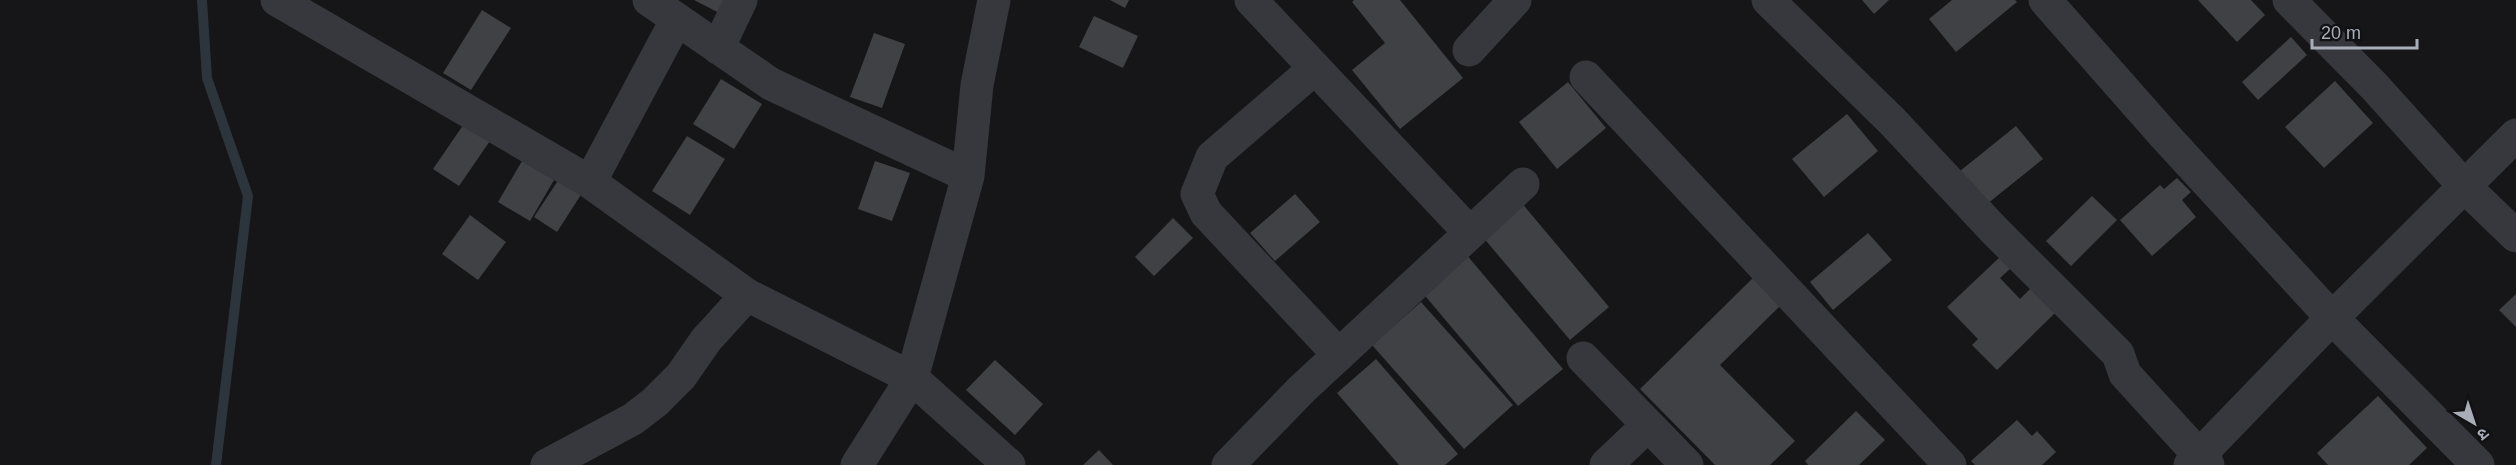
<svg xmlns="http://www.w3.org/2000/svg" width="2516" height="465" viewBox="0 0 2516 465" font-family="Arial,'Noto Sans Devanagari',sans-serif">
  <rect width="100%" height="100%" fill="#161618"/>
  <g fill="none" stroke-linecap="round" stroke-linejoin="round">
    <path stroke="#2c353c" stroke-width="10" d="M202,0L207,78L248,196L216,465"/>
  </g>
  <path fill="#404145" d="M694,0H733L725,16Z
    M1110,0H1129L1125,8Z
    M1354,0H1400L1463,78L1400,129L1352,70L1385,43L1352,2Z
    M1862,0H1889L1874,14Z
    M1952,0H2015L2017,2L1956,52L1929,19Z
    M2198,0H2251L2265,15L2237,42Z
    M482,10L511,28L471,90L443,73Z
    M1094,16L1138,36L1123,68L1079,47Z
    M874,33L905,44L882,108L850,97Z
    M2291,37L2307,55L2258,100L2242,82Z
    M721,79L762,104L734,149L693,124Z
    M2335,81L2373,123L2324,168L2285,127Z
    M1568,82L1606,128L1557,169L1519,122Z
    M1847,114L1878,151L1824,197L1792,159Z
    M466,121L492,138L459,186L433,169Z
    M2016,126L2043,159L1987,204L1960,171Z
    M687,136L725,159L690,215L652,191Z
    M522,161L554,180L530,221L498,202Z
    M875,161L910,173L892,221L858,209Z
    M561,176L584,190L557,232L534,217Z
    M2177,178L2191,192L2182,200L2196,217L2152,256L2120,220L2160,185L2164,189Z
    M1295,194L1320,222L1275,261L1250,233Z
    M1515,195L1609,307L1570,340L1476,229Z
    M2092,196L2117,220L2071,266L2046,241Z
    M470,215L506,242L478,280L442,254Z
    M1173,218L1193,238L1154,276L1135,257Z
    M1868,233L1892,260L1833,310L1810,282Z
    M1465,253L1563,369L1518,406L1421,291Z
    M2001,256L2012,267L2000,278L2020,299L2032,287L2056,312L1997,370L1972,345L1978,339L1947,307Z
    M1755,276L1782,304L1720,365L1795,441L1770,465H1715L1640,389Z
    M2516,294V327L2499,310Z
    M1421,302L1513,405L1464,449L1372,345Z
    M1376,359L1458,454L1445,465H1399L1337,393Z
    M995,360L1043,404L1015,435L966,390Z
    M2378,396L2427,448L2409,465H2328L2317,453Z
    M1856,411L1885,440L1859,465H1808L1805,461Z
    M2017,420L2032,436L2037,431L2056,452L2042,465H1975L1971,461Z
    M1099,450L1113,465H1083Z"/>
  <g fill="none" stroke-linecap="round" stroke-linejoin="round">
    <path stroke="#37383d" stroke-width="33" d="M277,0L590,182L747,295L912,378L1009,465
      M649,0L771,84L968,176
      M1251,0L1470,233
      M1768,0L1892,121L1994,230L2118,354L2125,374L2208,465
      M2045,0L2164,135L2332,318L2478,465
      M2289,0L2374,86L2465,187L2516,236
      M718,48L741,0
      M1469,50L1515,0
      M1314,69L1212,157L1197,194L1206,213L1339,355
      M1586,77L1950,465
      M590,182L677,19
      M1583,358L1687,465
      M547,465L633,419L655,402L681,376L706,340L747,295
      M857,465L912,378L968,176L977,85L994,0
      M1228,465L1302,389L1523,184
      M1606,465L1647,426
      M2190,465L2332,318L2516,135"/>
  </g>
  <g transform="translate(2474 423) rotate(141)" stroke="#111113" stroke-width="4.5" paint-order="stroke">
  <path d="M0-4.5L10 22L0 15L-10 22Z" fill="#a8adb8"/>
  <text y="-9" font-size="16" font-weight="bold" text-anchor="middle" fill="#a8adb8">उ</text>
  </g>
  <path d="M2312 39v9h105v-9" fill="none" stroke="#a8adb8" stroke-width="3"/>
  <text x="2321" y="39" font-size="18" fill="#a8adb8" stroke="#111113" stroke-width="4.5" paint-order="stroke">20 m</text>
</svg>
